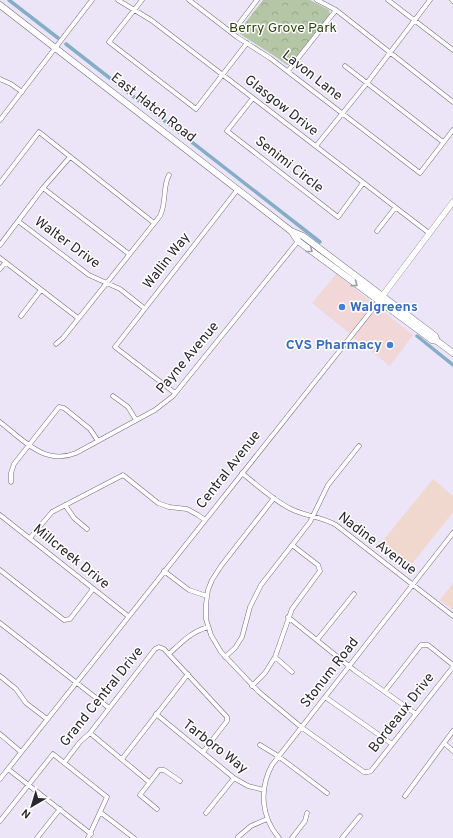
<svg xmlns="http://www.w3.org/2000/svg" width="453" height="838" viewBox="0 0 453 838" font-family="Overpass,sans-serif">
  <defs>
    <pattern id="park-crowns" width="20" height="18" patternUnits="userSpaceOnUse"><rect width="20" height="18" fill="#b4c6a6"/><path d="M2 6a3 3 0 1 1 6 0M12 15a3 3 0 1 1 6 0" fill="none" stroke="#9baa8f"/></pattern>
  </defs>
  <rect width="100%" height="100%" fill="#ece4f7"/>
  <path fill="#f1d7d7" d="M336,274L413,335L390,366L312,303Z"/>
  <path fill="#f0d8cf" d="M433,479L453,496V512L411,565L382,542Z
    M453,583V610L440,600Z"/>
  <path fill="url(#park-crowns)" d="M263,0H310L329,10L330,14L290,65H287L273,55L240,34L239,31Z"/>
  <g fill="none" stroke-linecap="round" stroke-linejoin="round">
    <path stroke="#84adc7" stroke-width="3.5" d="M9,0L58,38
      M66,44L320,242
      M417,336L453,365"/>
    <defs>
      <path id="street" d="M118,0L151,20L253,98L429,233
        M142,0L109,42L196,109L247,43
        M189,0L237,37L270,58L420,173L453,130
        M317,0L336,10L453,102
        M388,0L453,50
        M452,0L453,1
        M232,33L257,0
        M345,66L443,142
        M288,71L336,10
        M0,79L11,84L22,92
        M253,98L227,131L338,217L363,183
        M0,120L92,0
        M316,146L367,83L430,0
        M0,183L39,132L154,223
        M43,188L129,254
        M18,221L89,275L120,289L144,308
        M377,231L395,208
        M0,245L43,188L70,157
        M0,258L78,318
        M0,269L5,263
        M21,316L41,290
        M56,344L63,338L160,216C167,202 162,188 169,175
        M175,393L115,347L238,189
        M113,396L128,407L136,420
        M0,422C23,440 45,466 76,453L155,410L173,396L299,240
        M242,473C258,486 273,500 291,509C305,516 322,517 336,525L453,616
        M11,482V473L14,464L59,407L64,408L90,429L98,441
        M274,498L221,566L212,580L208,590L206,604V619L211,635L221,652L259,692L301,727L364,772H368L371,771L453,667
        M65,505L74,518L87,529
        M0,515L128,616
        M30,538L52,512L123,475L158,503L169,507L187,509L198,515L205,520
        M0,570L64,620L70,619L93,589
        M164,571L189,590L207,596
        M288,617L354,670L416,714
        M0,623L109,708
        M317,640L354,594
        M169,654C182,642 191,632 208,627
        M225,657L235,648L242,637L250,607L261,585L310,522L328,485L359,446
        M275,657L292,672
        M0,676L16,689L26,703L47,719
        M252,686L265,673L275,657L292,609L320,571L318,565L292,545
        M385,691L421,645H428L453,665
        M325,697L392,744
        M156,714L234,778L248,786L264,790
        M90,733L149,782
        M0,734L21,752
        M444,743L453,751
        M260,745L278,756L327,793
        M122,759L188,674
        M64,763L80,742L90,733L155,649L159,647L164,649L227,717V721L203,752
        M8,769L91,834
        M0,779L379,301
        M405,796L453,731
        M157,809L140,795L157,773L159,770H164L180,781
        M100,812L134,838
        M206,813L234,778
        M0,821L53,754L107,797L88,838
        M238,837L251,826L267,819
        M37,838L60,809
        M279,838C261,817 259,789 272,765L453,533
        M292,838L305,821L307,813
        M342,838L360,816"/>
      <path id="secondary" d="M380,299L453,202"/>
      <path id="primary" d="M0,5L291,231L303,236L435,336L437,341L453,353
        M292,232L298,241L432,340L437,341"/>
    </defs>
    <use href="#street" stroke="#756d7e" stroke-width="5"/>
    <use href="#secondary" stroke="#756d7e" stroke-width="6"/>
    <use href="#primary" stroke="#756d7e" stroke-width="7"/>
    <use href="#street" stroke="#fff" stroke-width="4"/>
    <use href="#secondary" stroke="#fff" stroke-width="5.5"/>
    <use href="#primary" stroke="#fff" stroke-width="6"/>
  </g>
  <defs><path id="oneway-chevron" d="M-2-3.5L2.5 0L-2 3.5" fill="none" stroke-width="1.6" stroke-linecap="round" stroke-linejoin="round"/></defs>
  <g stroke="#9f9ea1">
    <use href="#oneway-chevron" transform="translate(310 250) rotate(38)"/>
    <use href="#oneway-chevron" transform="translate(355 284) rotate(36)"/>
  </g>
  <g fill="#3f7fe0" stroke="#fff" stroke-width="1.5">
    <circle cx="342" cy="307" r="4"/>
    <circle cx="390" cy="345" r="4"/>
  </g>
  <g text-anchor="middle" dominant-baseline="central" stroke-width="3" stroke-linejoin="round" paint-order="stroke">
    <g font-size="14" fill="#2d470e" stroke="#fff">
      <text x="283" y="28">Berry Grove Park</text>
    </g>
    <g font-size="14" fill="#2a272e" stroke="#fff">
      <text transform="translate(312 76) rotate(38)">Lavon Lane</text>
      <text transform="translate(281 106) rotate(38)">Glasgow Drive</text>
      <text transform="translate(153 108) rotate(38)">East Hatch Road</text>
      <text transform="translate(289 165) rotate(38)">Senimi Circle</text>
      <text transform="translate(67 243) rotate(36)">Walter Drive</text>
      <text transform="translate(167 261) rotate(-52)">Wallin Way</text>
      <text transform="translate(188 358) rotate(-50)">Payne Avenue</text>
      <text transform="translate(229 470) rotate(-52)">Central Avenue</text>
      <text transform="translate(377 544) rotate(37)">Nadine Avenue</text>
      <text transform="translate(71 557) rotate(39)">Millcreek Drive</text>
      <text transform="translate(330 673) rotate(-52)">Stonum Road</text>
      <text transform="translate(102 697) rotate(-51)">Grand Central Drive</text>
      <text transform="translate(402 713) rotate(-52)">Bordeaux Drive</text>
      <text transform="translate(215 747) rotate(38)">Tarboro Way</text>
    </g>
    <g font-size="14" font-weight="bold" fill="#366cbe" stroke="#fff" text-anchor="start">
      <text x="350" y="307">Walgreens</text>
      <text x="382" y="345" text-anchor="end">CVS Pharmacy</text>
    </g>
  </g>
  <g transform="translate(32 806) rotate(218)" stroke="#ffffff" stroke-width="3" paint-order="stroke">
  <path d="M0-3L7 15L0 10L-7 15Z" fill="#2a272e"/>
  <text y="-6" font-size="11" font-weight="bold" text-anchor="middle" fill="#2a272e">N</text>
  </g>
</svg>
